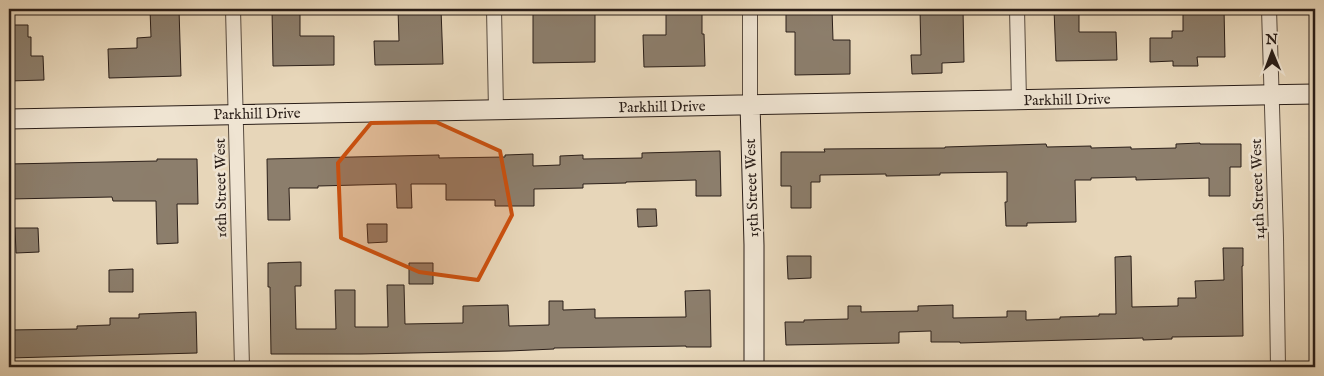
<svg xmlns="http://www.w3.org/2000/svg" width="1324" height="376" viewBox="0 0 1324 376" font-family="'IM FELL English',serif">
  <rect width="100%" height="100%" fill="#e7d6b9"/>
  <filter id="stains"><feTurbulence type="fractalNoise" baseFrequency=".004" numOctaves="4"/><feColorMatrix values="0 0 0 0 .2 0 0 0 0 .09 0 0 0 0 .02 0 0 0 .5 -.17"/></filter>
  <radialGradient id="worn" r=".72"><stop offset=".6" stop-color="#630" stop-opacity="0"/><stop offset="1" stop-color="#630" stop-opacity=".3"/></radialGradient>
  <path fill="#8c7e6c" stroke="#2a1e18" d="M150,9H179L181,76L109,78L108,49L137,48V38L151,37Z
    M272,9H300V36H334V65L273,66Z
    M398,9H441L443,64L375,65L374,41H399Z
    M533,9H595V62L533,63Z
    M666,9H702V34H704L705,66L644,67L643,35H666Z
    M786,9H832L833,40H850V74L795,75V32H786Z
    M920,9H963L964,62L942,63V73L912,74L911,55H921Z
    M1054,9H1079V32H1116L1117,60L1056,61Z
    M1183,9H1224L1225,57H1197L1198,66H1173V61L1150,62V38H1172V31H1183Z
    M9,25H28V37H31V56H43L44,80L9,81Z
    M1200,143V144H1241V167H1230V196H1209V178L1136,180V177L1091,178V180H1075L1076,222L1027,223V226H1006L1005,202H1007V172L940,173V175L886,176V174L820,175V182H811V208H791V186H781V152H825L824,149L945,148V147L1046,144L1047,147L1091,146V148L1131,147V149L1176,148V144Z
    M720,151L721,196H696V180L626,182V183L583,184V188L534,189V206H495V200H446V184H411L412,208H397L396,184L318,186V188H289L290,220H268L267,159L439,155V158L505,157V155L533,154V166L560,165V156L583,155V159L642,158V153Z
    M157,159H197L198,204H177L178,243L157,244L156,201H113L112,197L9,199V164L157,161Z
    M637,209H656L657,226L638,227Z
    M367,224H387V242L368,243Z
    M15,228H38L39,252L16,253Z
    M1223,248H1243V266H1242L1243,336L1172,337V339L1143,340V338L960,343V342H931V331L899,332V343L786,345L785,322H804V320L848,319V306H861V312L918,311V306L953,305V318L1007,317V311H1026V320L1060,319V317L1099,316V314H1116L1115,257L1131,256L1132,307L1178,306V298H1196L1195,281L1224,280Z
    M787,256H811V278L788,279Z
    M301,262V286H295L296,329H336L335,290H355V327H388L387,285H404L405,324L463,323V306L508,305L509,326L549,325V301H563V310L595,309V318L686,317L685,291L710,290L711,347H686V346L554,348V349L509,351L361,354H271L270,287H268V263Z
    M409,263H433V284H409Z
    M133,269V292H109V270Z
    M196,312L197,353L9,358V330L77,329V326L110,325V318H139V314Z"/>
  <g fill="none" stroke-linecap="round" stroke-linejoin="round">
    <defs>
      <path id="street" d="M233,9L242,367
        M494,9L496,110
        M750,9V104
        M1017,9L1019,101
        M1269,9L1276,238L1278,367"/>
      <path id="secondary" d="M750,104L754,245V367
        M9,119L1315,94"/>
    </defs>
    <use href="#street" stroke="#594c40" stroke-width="16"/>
    <use href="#secondary" stroke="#2a1e18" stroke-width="21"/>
    <use href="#street" stroke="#efe4d2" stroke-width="14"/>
    <use href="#secondary" stroke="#efe4d2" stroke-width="19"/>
  </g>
  <path fill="#cc500e" fill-opacity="0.2" stroke="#cc500e" stroke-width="4" stroke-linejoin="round" d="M436,122L500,151L512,215L478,280L419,272L341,238L338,163L371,123Z"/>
  <g text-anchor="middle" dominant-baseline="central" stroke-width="5" stroke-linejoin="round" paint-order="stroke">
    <g font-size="15" fill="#2a1e18" stroke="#efe4d2">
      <text transform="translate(1067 100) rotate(-1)">Parkhill Drive</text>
      <text transform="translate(662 107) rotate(-1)">Parkhill Drive</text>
      <text transform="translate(257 114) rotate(-1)">Parkhill Drive</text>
      <text transform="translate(221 188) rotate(-91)">16th Street West</text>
      <text transform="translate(752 188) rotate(-92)">15th Street West</text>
      <text transform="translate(1258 189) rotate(-92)">14th Street West</text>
    </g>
  </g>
  <rect width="1324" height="376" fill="none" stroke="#e7d6b9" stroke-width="30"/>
  <rect x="10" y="10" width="1304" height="356" fill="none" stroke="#2a1e18" stroke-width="2.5"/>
  <rect x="15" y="15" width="1294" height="346" fill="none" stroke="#2a1e18"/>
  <g transform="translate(1272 52) rotate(359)" stroke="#efe4d2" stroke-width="4" paint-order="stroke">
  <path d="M0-4L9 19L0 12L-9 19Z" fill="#2a1e18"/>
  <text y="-8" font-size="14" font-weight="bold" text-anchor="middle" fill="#2a1e18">N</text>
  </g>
  <rect width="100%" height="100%" filter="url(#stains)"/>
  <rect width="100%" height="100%" fill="url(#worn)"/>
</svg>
